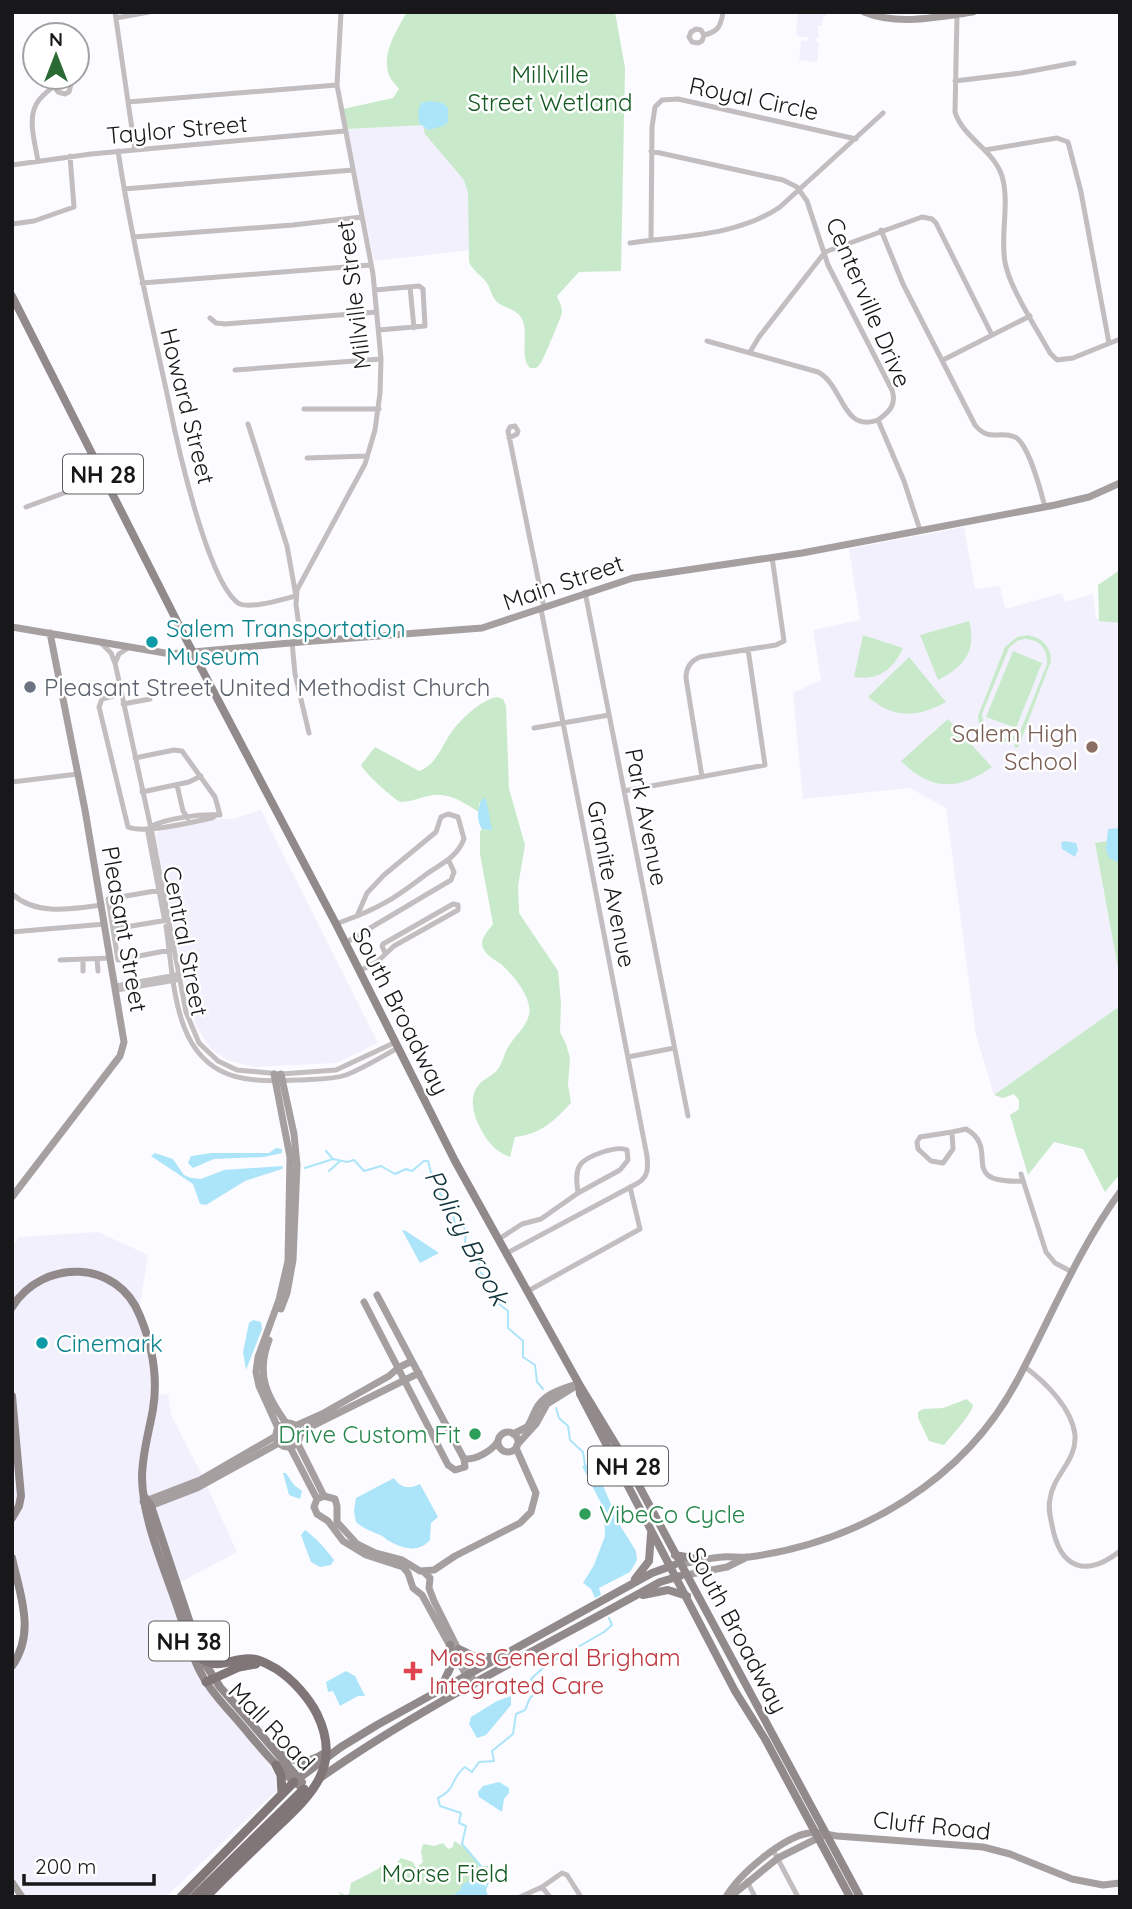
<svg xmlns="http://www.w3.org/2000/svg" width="1132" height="1909" viewBox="0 0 1132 1909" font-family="Quicksand,sans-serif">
  <rect width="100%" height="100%" fill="#fcfbff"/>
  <path fill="#f3f0fe" d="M809,12H824L826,15L823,18L822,26H818L819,38H816V41L819,42L817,62L799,60L801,40L808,41L809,37H799L796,34L798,13L808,15Z
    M484,122L507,246L374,261L347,129Z
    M964,527L975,589L1000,586L1005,609L1062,593L1065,602L1093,594L1096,618L1120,620V839L1095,844L1120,979V1006L994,1095L976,1035L946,808L910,788L803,799L793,693L821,680L813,630L860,620L849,549Z
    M261,810L378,1043L337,1063L254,1067L227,1060L210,1048L196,1026L184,978L156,837L157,832L212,819H233Z
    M98,1232L148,1255L138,1317L151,1367L150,1403L140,1457L139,1495L197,1675L204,1687L265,1757L279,1782L277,1790L166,1897H26L12,1874V1670L23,1654L28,1637L30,1618L12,1543V1246L19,1237Z
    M168,1394L171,1415L201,1473L237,1552L179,1583L146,1489V1456L159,1395Z"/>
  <path fill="#c8eaca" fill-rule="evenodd" d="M407,12H615L625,68L621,271L579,272L557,296C559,301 562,306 562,312C562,315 543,361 540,364C536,369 536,368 530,368C518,355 531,331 520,316C514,308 504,308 497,302C491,296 491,289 487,283C481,275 473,271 469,262L468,193L464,180L425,134L423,127L428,130L445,124L347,129L343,109L393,98L399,89C396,85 390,79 389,75C381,53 397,30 407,12Z
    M1120,570V623L1099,621L1098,585Z
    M969,621C977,651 964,667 938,680L920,635Z
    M863,635L903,648C893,670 878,681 854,677Z
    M1028,635C1043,638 1051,647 1051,661L1018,748L1014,747L1017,739C997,748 979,738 978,716L1005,647L1017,637ZM1024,639C1039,639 1048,649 1047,664L1021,729L1011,738L998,739L985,730L982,714L1009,648L1017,641Z
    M1013,651L1042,663L1016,728L986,717Z
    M909,657L946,702C917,718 894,719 868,697Z
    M497,697L503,699L506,706L509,789L525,845L518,886L519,913L558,971L561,1004L560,1032L566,1044L570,1058L568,1084L571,1103C554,1121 541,1134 515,1137L510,1157C498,1153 489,1144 483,1133C475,1120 468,1101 477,1087C482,1079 493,1076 498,1069C502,1064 504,1055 507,1049C513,1038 524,1029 528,1018C535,1001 515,977 503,966C498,961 486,956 483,948C479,940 488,931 493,924L480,854V832L482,829L491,830L479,802V812C464,803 451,793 433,795C421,797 412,802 400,802C391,797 364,772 361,765L375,747L419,771C440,763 442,741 457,725C468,713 482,700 497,697Z
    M948,719L992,767C958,791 931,791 901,761Z
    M1120,839V979L1095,843Z
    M1120,1006V1174L1105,1192L1083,1149L1054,1142L1028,1175L1010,1115L1019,1109V1100L1014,1094L1003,1098L994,1095Z
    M967,1399L973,1405C972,1414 951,1436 944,1445L929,1441L918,1418V1412L923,1409L943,1408Z
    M454,1841L469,1850L480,1866H491L496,1870L483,1884L485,1897H343L337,1891L345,1895L349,1894L351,1883L378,1869L384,1863L388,1864L391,1874L396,1872L398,1861L401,1858L413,1862L416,1868L423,1862L421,1852L423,1844L434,1846L443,1843L448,1849L453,1847Z"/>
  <path fill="#ace5f9" d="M431,101L443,103L448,108V122L443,126L428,130L419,123L418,112L421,103Z
    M483,798L486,799L492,830L482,829C476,821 477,806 483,798Z
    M1120,828V863L1109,858L1106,849L1108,829Z
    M1064,841L1076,843L1078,850L1075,857L1062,849L1061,843Z
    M276,1148L282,1149V1153L264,1157L214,1159L193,1168L188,1163L191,1156L212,1153H269Z
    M155,1153L173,1159L184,1175L191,1178L201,1179L224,1170L283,1166L282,1169L245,1181L206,1205L200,1204L193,1184L151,1156Z
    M402,1230L406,1231L439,1253L420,1263Z
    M253,1320L261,1322L262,1329L246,1370L243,1352L249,1323Z
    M593,1463L621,1527L636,1551L637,1560L630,1572L599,1588L601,1595L595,1598L591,1589L583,1583L594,1565L605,1536L604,1509L582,1466Z
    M283,1473H286L294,1485L302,1491L300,1499L289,1495Z
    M394,1478C401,1489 410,1489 420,1484L438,1517L431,1523L430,1540C419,1553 403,1549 389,1541C387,1540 383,1536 380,1535C371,1531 364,1529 356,1522L354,1511L356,1498Z
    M305,1530C316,1538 325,1548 334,1560L331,1565L320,1567L311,1562L301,1535Z
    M346,1671L355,1676L365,1696H358L340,1706L333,1691L328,1692L326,1682Z
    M511,1696V1705L486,1735L477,1738L469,1724L471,1717L497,1701Z
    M499,1782L509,1788V1793L504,1799L502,1812L479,1797L478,1792L483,1786Z
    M471,1880L481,1881L485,1886L488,1897H452L461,1889L462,1885Z"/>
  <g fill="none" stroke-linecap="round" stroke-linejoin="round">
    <path stroke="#ace5f9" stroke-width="2" d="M326,1151L332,1158
      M305,1168L333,1159L347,1162L354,1160L364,1171L381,1166L395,1174L406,1169L412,1171L424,1161H428L432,1177L440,1183V1194L451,1204L455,1224L463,1226L466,1231L465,1243L478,1253L480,1272L494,1283V1300L508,1311V1328L523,1341V1357L535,1365L537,1382L543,1389
      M329,1171L339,1162
      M556,1408L559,1418L568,1426L570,1440L583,1452L585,1465
      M485,1890L490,1877L462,1844L466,1826L459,1823L461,1813L440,1806L438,1798C458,1788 450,1778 465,1767L472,1772L479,1762L494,1761L492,1751L513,1734L516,1714L525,1710L530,1698L537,1692L531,1679L545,1666L604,1632L612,1625L609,1618"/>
    <path stroke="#c2bdbe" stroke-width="5" d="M115,12L135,150
      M957,15L955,112C963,138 993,149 1002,176C1010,204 1000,234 1005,262C1009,287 1037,329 1050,353L1057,360L1073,358L1120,339
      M116,18L149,12
      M704,35L701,30L696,29L691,32L689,37L692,42L698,43L702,41L704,35C718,32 721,26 723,12
      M955,81L1021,73L1074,63
      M128,102L337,85
      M985,150L1057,138L1068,142L1081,192L1109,343
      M118,151C131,236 151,319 169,403C177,443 207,580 238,603C249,610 283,599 296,596L287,546L248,424
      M651,151L783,180L797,187L807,201L828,265L892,390C897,405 889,412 878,420L904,481L920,530
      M38,161C35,142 26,116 39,100C46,91 53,89 58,80L65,79L71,84L69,92L65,94L58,92L55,88
      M12,165L91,154L345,131
      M124,189L353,170
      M12,224L34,221L74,207L70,156
      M881,230L903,284L975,425C990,443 998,430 1015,437C1029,444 1041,492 1045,507
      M133,237L293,225L362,217
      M651,240L652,127L655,107L662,100L678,99L856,139
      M630,243C680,236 738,236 780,207L883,113
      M142,283L371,265
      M410,287L414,328
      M375,290L419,286L423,289L425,326L379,330
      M210,318L216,323L225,324L377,312
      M707,341L818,372C844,386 842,433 878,420
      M750,352L759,337L825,252L922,217L932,219L936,223L992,335
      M943,360L1030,316
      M235,370L381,359
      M304,409H379
      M509,438L517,434L518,431L515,426L510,427L508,431L544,608
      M307,458L367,456
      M26,507L64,493L102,473
      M585,592L688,1116
      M292,642L295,674L309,733
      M301,642L296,604L297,590L365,464L375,430L380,393L381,359L373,274L337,85L341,12
      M102,644L111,653L115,663L152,833L186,1012L199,1043L218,1061L237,1070L281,1074L336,1070L396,1042
      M115,663L119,654L128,648
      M121,694L102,699L99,707L128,827C144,834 193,822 212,818L216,815
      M123,704L150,699
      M534,728L609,715
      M135,758L174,750L182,751L215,797L220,815C201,814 166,818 150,827
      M702,777L686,678C686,668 690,661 700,657L776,645L784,641L772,557
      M12,782L78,774
      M177,785L183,811L188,818
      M624,791L765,765L748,649
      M142,792L189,782L201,776
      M150,827L148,833L164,917
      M161,890L108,899L118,960L170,950
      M12,894C37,916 71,909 102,905
      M336,924L357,916L367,893L384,875L436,832L441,817L448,814L458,817L464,839C456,859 440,864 424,876C399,895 386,904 357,916
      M166,926C171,960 173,1006 188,1036C211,1083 253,1082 298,1080C314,1079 331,1080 346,1075C364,1068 381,1057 398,1048
      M113,929L168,920
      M12,932L105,924
      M345,943L451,880L454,872L449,861
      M97,959L98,971
      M60,960L111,958
      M83,960V971
      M359,971L377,962L394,946L458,910V905L453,904L383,944L382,946L385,953
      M116,986L176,975
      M117,990L176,980
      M628,1057L674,1048
      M952,1132L953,1149L943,1163L931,1161L918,1149L917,1142L920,1137Z
      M952,1132L966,1129C1002,1149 955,1184 1023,1181
      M1021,1174L1046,1252L1055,1263L1072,1272
      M499,1239L522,1224L541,1219L578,1193L620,1170L628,1160L627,1150C617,1145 586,1156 580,1165C575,1173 577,1184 578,1193
      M507,1253L638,1183C649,1176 648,1167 647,1156L541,609
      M528,1291L640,1229L630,1187
      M1025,1367C1045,1382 1072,1408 1075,1435C1077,1461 1053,1475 1050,1499C1048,1508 1050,1516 1052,1525C1060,1569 1086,1578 1120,1551
      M773,1850L798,1897
      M747,1881L755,1897
      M520,1897L542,1887
      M550,1897L542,1887L562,1873L567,1875L581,1897"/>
    <path stroke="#a69fa0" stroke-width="7" d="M864,12C898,26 938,17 973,12
      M12,627L171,654L301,642L482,628L633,578L802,553L1055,505L1089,497L1120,483
      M274,1074L290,1157L288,1261L279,1300L258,1357L256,1372L259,1386L278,1428
      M281,1074L294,1134L297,1165L293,1260L287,1293L281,1309
      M12,1197L120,1056L124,1042L85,810L50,633
      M377,1295L412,1361
      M269,1340C256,1374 266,1395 286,1423
      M276 1435a12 12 0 1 1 24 0a12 12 0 1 1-24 0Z
      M295,1426L322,1414L389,1376L398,1368L364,1302
      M498 1442a10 10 0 1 1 20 0a10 10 0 1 1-20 0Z
      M513,1434L527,1427C531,1422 532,1417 535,1411C542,1395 559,1390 574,1385
      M300,1435L306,1429L419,1373
      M297,1442L324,1496
      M517,1445L536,1424L547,1404L579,1384
      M290,1447L317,1499L314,1507L317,1514L328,1521L343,1541L366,1555L403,1567L408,1573L413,1588L422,1595L466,1675L474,1685
      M464,1459L465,1467L455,1470L448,1465L398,1368L412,1361L464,1459C476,1460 492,1451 498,1441
      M317,1499L324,1496L335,1499L337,1506V1522L357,1544L375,1553L402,1560L420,1571L434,1570L455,1556L520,1523L531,1512L536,1493L516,1448
      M143,1502L200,1480L276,1436
      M145,1508L197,1488L279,1443
      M680,1564C694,1562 708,1558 722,1557C731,1556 740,1558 749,1557C860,1542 965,1480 1018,1379C1051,1317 1078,1250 1120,1192
      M424,1572L430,1578L429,1588L434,1601L472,1677
      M686,1575L727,1567L747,1557
      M12,1882L22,1897
      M726,1897C739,1874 783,1837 809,1833C819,1831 828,1835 837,1836L983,1847L1010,1854L1072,1879L1103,1885L1120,1883
      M730,1897L778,1858L822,1836"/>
    <path stroke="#91898a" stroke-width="8" d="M12,296L188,643L336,924L455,1161L579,1384L624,1458L860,1897
      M12,1307C43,1258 118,1259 140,1316C152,1345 158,1378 153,1409C149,1432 142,1454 142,1478C143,1524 166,1571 180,1615C187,1635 191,1656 202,1675C211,1692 225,1706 238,1721C258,1744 278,1771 304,1789
      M579,1384L580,1394L735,1691L765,1739L850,1897
      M12,1396L21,1496L19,1506L12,1518
      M144,1496L151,1506L202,1659L220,1687L302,1782
      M675,1555L702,1560
      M12,1558C20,1595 36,1632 12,1666
      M635,1579L649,1561L651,1534
      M643,1595L668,1590L687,1596
      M459,1649L476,1657H494
      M441,1688L452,1664L450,1645
      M282,1755C299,1764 309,1763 325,1753
      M320,1778C426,1703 546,1646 660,1582L680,1576
      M294,1782L341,1747L377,1725L652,1573L674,1565"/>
    <path stroke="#807678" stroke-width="9" d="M202,1659C220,1671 234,1656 253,1659C262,1660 271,1666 278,1670C293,1680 309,1698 317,1714C345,1771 305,1800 268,1836C247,1856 226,1876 206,1897
      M206,1682L239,1667L256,1664
      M276,1765L281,1775L282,1793
      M181,1897L294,1782
      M194,1897L304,1789"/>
  </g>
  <g fill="#0f9aa8" stroke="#fff" stroke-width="2.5">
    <circle cx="152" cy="642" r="7"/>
    <circle cx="42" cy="1343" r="7"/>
  </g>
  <circle fill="#6b7280" stroke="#fff" stroke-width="2.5" cx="30" cy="687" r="7"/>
  <circle fill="#8d6e63" stroke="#fff" stroke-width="2.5" cx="1092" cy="747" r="7"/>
  <g fill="#2e9e5b" stroke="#fff" stroke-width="2.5">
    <circle cx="475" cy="1434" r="7"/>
    <circle cx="585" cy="1514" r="7"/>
  </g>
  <path fill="#e0444e" stroke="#fff" stroke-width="2.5" d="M409.5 1660.5h7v7h7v7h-7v7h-7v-7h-7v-7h7z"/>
  <g text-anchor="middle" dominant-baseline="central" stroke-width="5" stroke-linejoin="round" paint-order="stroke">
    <g fill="#fff" stroke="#5d5d5f" stroke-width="2">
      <rect x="63" y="454.5" width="80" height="39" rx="5"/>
      <rect x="588" y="1446.5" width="80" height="39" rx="5"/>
      <rect x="149" y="1621.5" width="80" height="39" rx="5"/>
    </g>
    <g font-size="23" font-weight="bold" fill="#18171a">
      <text x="103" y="474">NH 28</text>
      <text x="628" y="1466">NH 28</text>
      <text x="189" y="1641">NH 38</text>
    </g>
    <g font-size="24" fill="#155a23" stroke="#fff">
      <text x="550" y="74">Millville<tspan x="550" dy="28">Street Wetland</tspan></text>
      <text x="445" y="1873">Morse Field</text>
    </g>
    <g font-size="24" fill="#18171a" stroke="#fff">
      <text transform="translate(754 98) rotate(12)">Royal Circle</text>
      <text transform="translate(177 129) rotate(-5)">Taylor Street</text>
      <text transform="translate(353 295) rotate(-97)">Millville Street</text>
      <text transform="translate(869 302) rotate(67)">Centerville Drive</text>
      <text transform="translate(188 406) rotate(76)">Howard Street</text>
      <text transform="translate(563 582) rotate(-19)">Main Street</text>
      <text transform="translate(647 817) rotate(79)">Park Avenue</text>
      <text transform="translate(612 884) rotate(79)">Granite Avenue</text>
      <text transform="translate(125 929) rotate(80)">Pleasant Street</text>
      <text transform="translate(186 941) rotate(79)">Central Street</text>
      <text transform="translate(401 1011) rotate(63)">South Broadway</text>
      <text transform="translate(738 1630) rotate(62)">South Broadway</text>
      <text transform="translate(272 1726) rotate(46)">Mall Road</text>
      <text transform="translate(932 1825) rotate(6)">Cluff Road</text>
    </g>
    <g font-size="24" fill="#0d838f" stroke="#fff" text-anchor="start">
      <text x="166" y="628">Salem Transportation<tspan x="166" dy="28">Museum</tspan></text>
      <text x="56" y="1343">Cinemark</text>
    </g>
    <g font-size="24" fill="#5b616d" stroke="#fff" text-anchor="start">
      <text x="44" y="687">Pleasant Street United Methodist Church</text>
    </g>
    <g font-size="24" fill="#785e54" stroke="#fff" text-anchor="end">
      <text x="1078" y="733">Salem High<tspan x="1078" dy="28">School</tspan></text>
    </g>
    <g font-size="24" fill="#27864d" stroke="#fff" text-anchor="end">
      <text x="461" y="1434">Drive Custom Fit</text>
      <text x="599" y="1514" text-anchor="start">VibeCo Cycle</text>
    </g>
    <g font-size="24" fill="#be3a42" stroke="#fff" text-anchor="start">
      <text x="429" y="1657">Mass General Brigham<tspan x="429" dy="28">Integrated Care</tspan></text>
    </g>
    <g font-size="26" font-style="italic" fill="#10333d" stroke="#fff">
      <text transform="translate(467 1237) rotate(62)">Policy Brook</text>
    </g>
  </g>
  <rect width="1132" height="1909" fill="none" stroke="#18171a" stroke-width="28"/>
  <g transform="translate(56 56)"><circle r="33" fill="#ffffff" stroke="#a3a2a3" stroke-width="2"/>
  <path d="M0-5L12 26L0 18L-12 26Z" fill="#2a6b35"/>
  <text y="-10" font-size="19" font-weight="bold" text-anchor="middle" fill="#18171a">N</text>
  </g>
  <path d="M24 1874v10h130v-10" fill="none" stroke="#18171a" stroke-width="3.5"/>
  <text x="35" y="1874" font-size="21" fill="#18171a" stroke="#ffffff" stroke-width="5" paint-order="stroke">200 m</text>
</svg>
